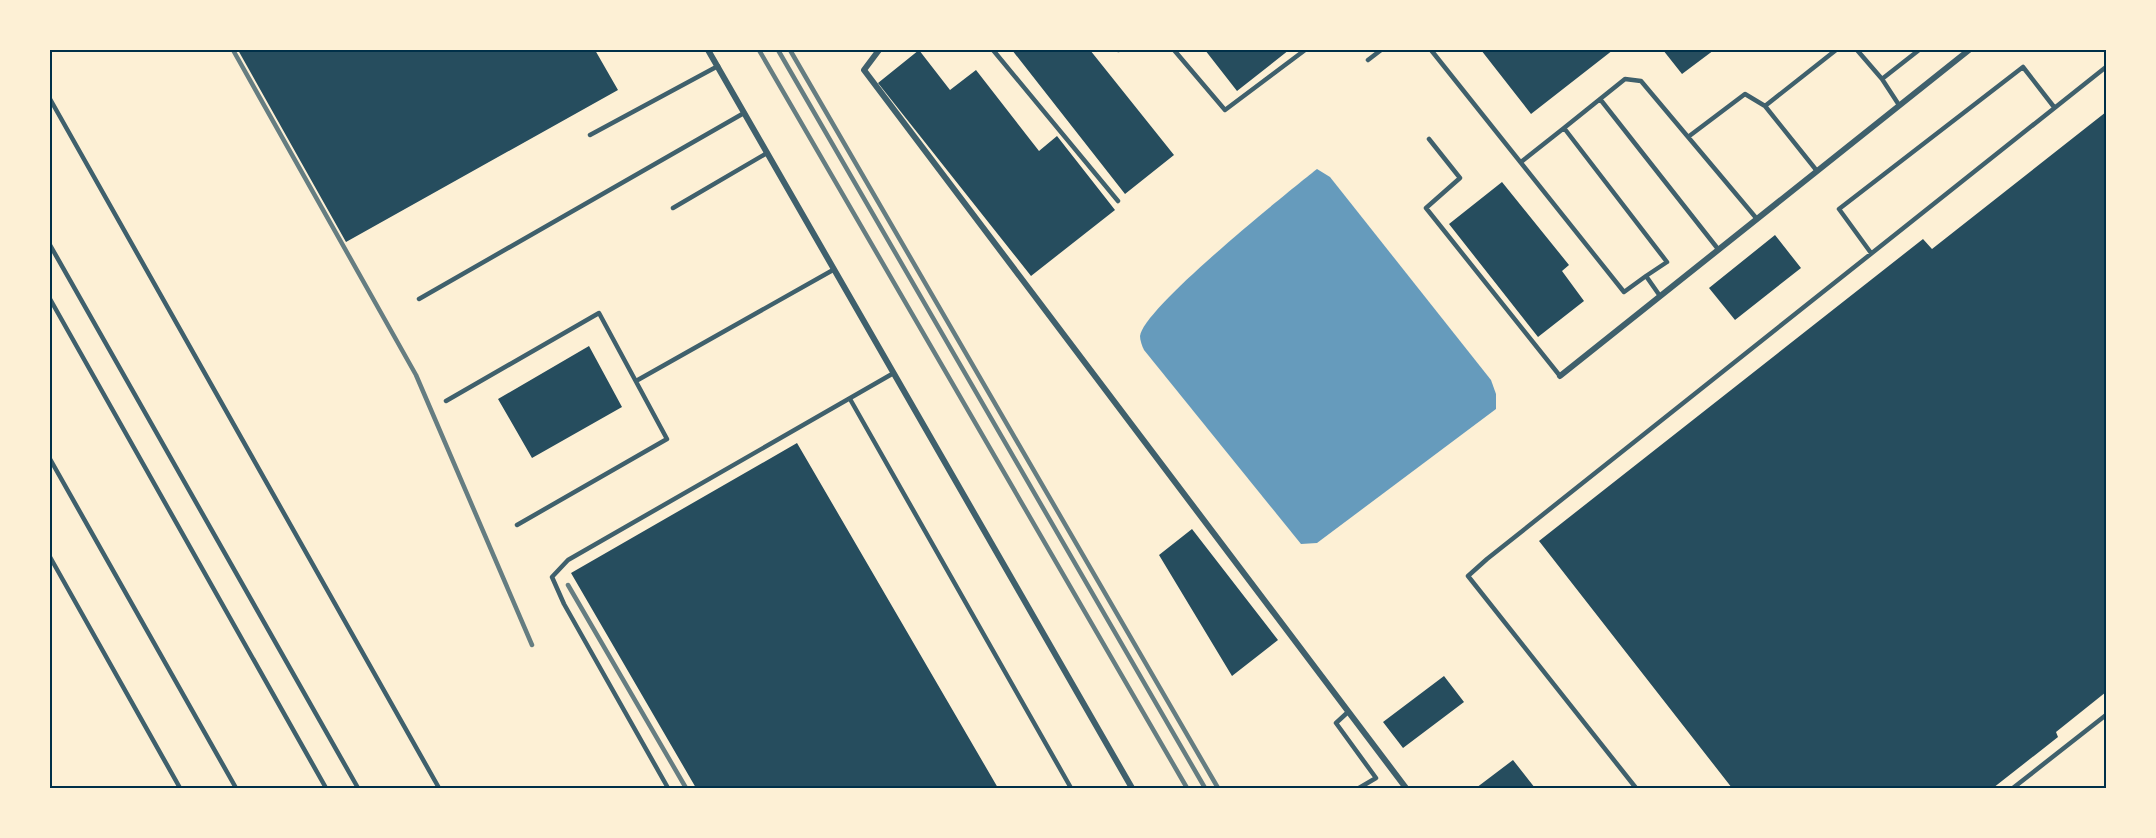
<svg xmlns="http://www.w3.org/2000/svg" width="2156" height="838" viewBox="0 0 2156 838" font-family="'Archivo Narrow',sans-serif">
  <rect width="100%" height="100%" fill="#fdf0d5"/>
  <path fill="#669bbc" d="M1317,169L1330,177L1491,380L1496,394V409L1317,543L1301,544L1144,350C1142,346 1140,340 1140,336C1143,308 1288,192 1317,169Z"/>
  <path fill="#264d5e" d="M238,50H595L618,90L346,242Z
    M919,50L950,90L976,70L1039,151L1057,136L1115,210L1031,276L878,83Z
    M1012,50H1090L1174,155L1125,194Z
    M1205,50H1289L1237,91Z
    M1481,50H1613L1531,114Z
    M1663,50H1714L1682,74Z
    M2106,112V692L2056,732L2058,737L1993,788H1732L1539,541L1923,239L1932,249Z
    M1502,182L1569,265L1562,271L1584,301L1538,337L1449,224Z
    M1775,235L1801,268L1735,320L1709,288Z
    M589,346L622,407L532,458L498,399Z
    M797,443L998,788H696L571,573Z
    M1192,529L1278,640L1232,676L1159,555Z
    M1444,676L1464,702L1403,748L1383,722Z
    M1513,760L1535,788H1476Z"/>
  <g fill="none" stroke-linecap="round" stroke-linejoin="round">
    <path stroke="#3f606c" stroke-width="4.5" d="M993,50L1118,201
      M1118,50H1119
      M1174,50L1225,110L1305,50
      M1431,50L1624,292L1646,276L1660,296
      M1857,50L1882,79
      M1368,60L1381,50
      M50,99L439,788
      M1600,99L1718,249
      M1899,105L1882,79L1919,50
      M590,135L718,66
      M1688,137L1745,94L1765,106
      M1429,139L1460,178L1426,208L1560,376
      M1521,162L1564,128
      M1817,171L1765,106L1836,50
      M673,208L767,153
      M50,245L358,788
      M1871,253L1839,209L2023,67L2054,107
      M1646,276L1667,262L1564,128L1625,79L1641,81L1757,219
      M50,299L326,788
      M419,299L744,113
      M636,381L833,270
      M850,399L1071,788
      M446,401L599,313L667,439L517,525
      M50,459L236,788
      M50,557L180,788
      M1348,712L1336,723L1376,778L1359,788
      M668,788L564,604L552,577L568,560L892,374
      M1636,788L1468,576L1487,559L2106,67
      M2013,788L2106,715"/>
    <path stroke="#3f606c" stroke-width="6" d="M708,50L1132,788
      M879,50L864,70L1406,788
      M1560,376L1969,50"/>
    <path stroke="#657d81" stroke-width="4.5" d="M233,50L416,375L532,645
      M759,50L1187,788
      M778,50L1205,788
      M790,50L1218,788
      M568,585L686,788"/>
  </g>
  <rect width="2156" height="838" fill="none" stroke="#fdf0d5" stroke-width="102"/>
  <rect x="51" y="51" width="2054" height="736" fill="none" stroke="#003049" stroke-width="2"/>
</svg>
